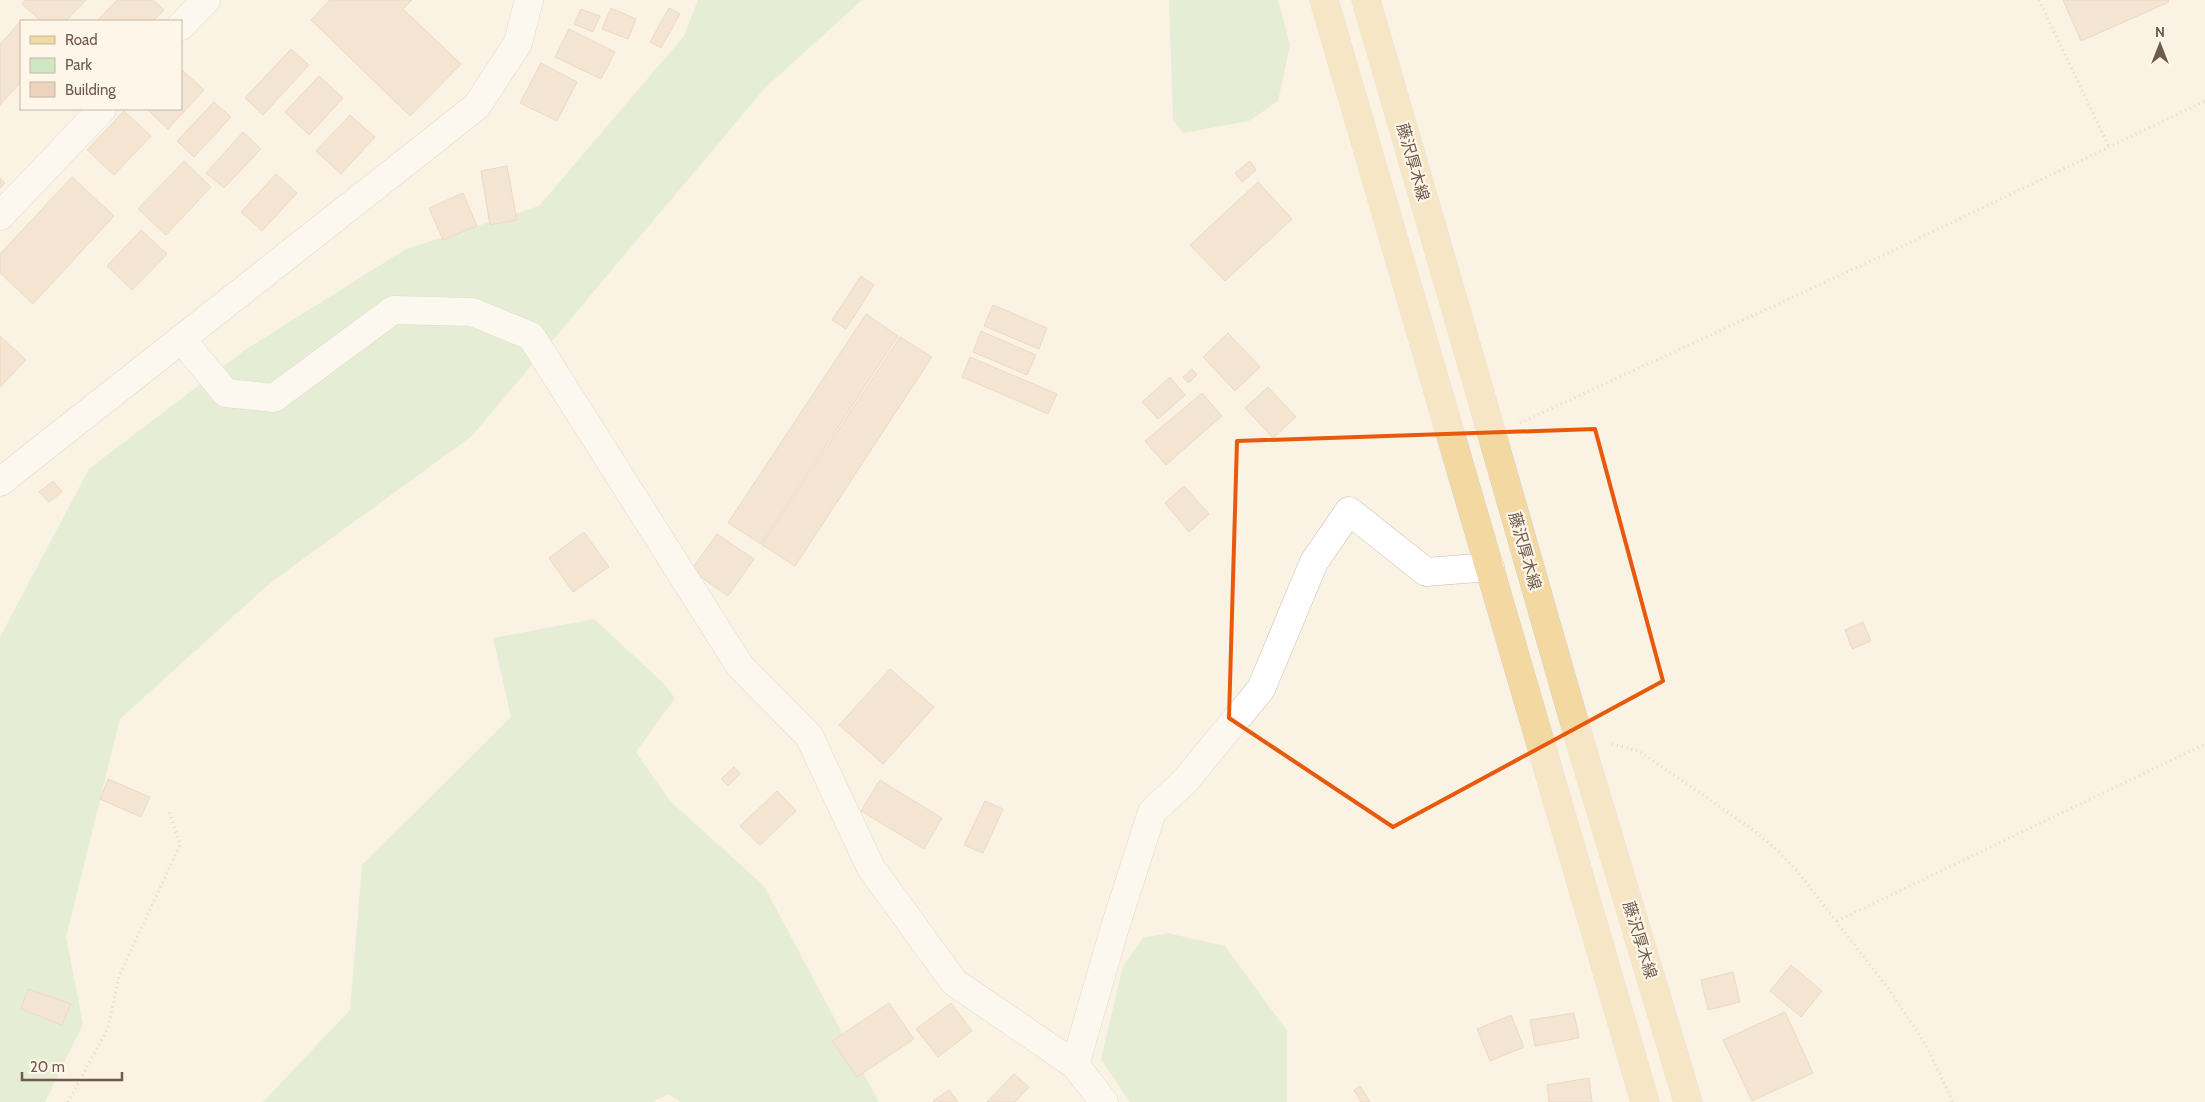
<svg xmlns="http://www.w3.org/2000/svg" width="2205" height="1102" viewBox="0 0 2205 1102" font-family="Cabin,'Noto Sans JP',sans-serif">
  <rect width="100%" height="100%" fill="#faf2e3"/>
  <path fill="#cfe6c3" d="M698,0H862L765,88L472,436L270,583L120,719L66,937L83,1024L45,1102H0V637L89,469L245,350L406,249L539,206L684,36Z
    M1169,0H1278L1290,45L1278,101L1249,121L1183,133L1173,120Z
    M594,619L662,682L675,698L636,752L669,800L764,886L879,1102H680L669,1094L652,1102H263L350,1010L362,865L511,717L493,638Z
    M1167,933L1225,946L1287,1031V1102H1130L1101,1059L1123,966L1143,938Z"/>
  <path fill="#edd2bd" stroke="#deba9f" d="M25,0H86L66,21H41L22,4Z
    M117,0H153L164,10L153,21H97Z
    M330,0H412L403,9L461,64L410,116L311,20Z
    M2063,0H2168L2169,2L2081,41Z
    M611,8L636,19L628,39L602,29Z
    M669,8L680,14L661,48L650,42Z
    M581,9L600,16L593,32L574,24Z
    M23,19L25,21H21V82L0,105V44Z
    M569,29L615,52L601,79L555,57Z
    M291,49L309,65L263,115L245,98Z
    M541,63L577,82L557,121L520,103Z
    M181,69L204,90L168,129L147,109H181Z
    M319,76L343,98L309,135L285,112Z
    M214,102L231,117L194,157L177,141Z
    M124,111L151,136L114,175L87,150Z
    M350,115L375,137L341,174L316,151Z
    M243,132L261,149L224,188L206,173Z
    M184,161L211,187L166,235L138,209Z
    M1250,161L1256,170L1242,182L1235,173Z
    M507,166L517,220L490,225L481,171Z
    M276,174L297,193L262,231L241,212Z
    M72,177L114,216L33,304L0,273V254Z
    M0,178L5,183L0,188Z
    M1258,182L1292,219L1225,281L1190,245Z
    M463,193L477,226L443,240L429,208Z
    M141,230L167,254L132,290L107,266Z
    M861,276L874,285L846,329L832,320Z
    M993,305L1047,328L1039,349L984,326Z
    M866,314L898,336L761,544L728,523Z
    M981,331L1036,355L1027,375L973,352Z
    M1228,333L1260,367L1235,391L1203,357Z
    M0,336L26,360L0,387Z
    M900,337L932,357L795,566L762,545Z
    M970,357L1057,394L1048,414L962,377Z
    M1192,369L1197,375L1188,383L1183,377Z
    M1170,377L1185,395L1158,419L1142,402Z
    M1268,387L1296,417L1273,438L1245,408Z
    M1202,393L1222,416L1166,465L1145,441Z
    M53,481L62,492L49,502L39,492Z
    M1184,486L1209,514L1189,532L1165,503Z
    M584,532L609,567L573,592L549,558Z
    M717,534L754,559L728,596L691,570Z
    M1863,622L1871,641L1852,649L1845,630Z
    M890,669L934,707L883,764L839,725Z
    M734,767L740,774L728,786L721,779Z
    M108,779L150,797L141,817L100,799Z
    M880,780L942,818L924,849L861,811Z
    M777,791L796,811L760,845L740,826Z
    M985,801L1003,809L983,853L964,845Z
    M1791,965L1822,991L1801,1017L1770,991Z
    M1733,972L1740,1002L1708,1010L1701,980Z
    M28,989L71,1004L62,1025L21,1009Z
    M889,1003L914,1039L857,1077L832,1041Z
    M951,1003L972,1031L938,1057L916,1029Z
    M1785,1012L1813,1073L1752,1101L1723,1040Z
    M1574,1013L1579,1038L1535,1046L1530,1020Z
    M1511,1015L1524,1047L1490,1061L1477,1029Z
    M1014,1074L1029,1087L1015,1102H987Z
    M1589,1078L1592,1102H1549L1547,1085Z
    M1360,1086L1370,1102H1361L1354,1090Z
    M949,1090L958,1102H934L933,1101Z"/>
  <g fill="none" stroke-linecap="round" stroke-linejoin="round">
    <defs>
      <path id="minor" d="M181,26L206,0
        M0,216L102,109
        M181,339L226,393L274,398L393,310L472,312L531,336L740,666L809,736L871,868L954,982L1075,1065L1104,1102
        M0,482L477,106L518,43L529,0
        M1075,1065L1115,927L1152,812L1185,781L1261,689L1314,562L1349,511L1426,572L1490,567"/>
      <path id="major" d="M1324,0L1645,1102
        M1366,0L1472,365L1578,735L1688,1102"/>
    </defs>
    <use href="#minor" stroke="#c9baab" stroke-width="29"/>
    <use href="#major" stroke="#d7d1cd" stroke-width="29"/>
    <path stroke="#d1b6a1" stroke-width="3" stroke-dasharray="1 4" stroke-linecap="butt" d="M2039,0L2109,147
      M1520,423L1886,254L2205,101
      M1612,744L1639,751L1752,829L1777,850L1798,872L1890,991L1926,1045L1953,1102
      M1837,921L2205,744
      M68,1102L108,1028L119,976L180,845L169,811"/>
    <use href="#minor" stroke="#fff" stroke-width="28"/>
    <use href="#major" stroke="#f3d8a1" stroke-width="28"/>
  </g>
  <path d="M0 0H2205V1102H0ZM1595,429L1663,681L1393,827L1229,718L1237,441Z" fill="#faf2e3" fill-opacity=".55" fill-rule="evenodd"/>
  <path fill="none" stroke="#e8590c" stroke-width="4" stroke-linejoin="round" d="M1595,429L1663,681L1393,827L1229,718L1237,441Z"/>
  <g text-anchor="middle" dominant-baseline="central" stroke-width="4.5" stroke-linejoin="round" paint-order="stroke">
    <g font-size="16" fill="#6f5a4b" stroke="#fdf6e9">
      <text transform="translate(1413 162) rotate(74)">藤沢厚木線</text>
      <text transform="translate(1525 551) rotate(74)">藤沢厚木線</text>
      <text transform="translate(1640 940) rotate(73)">藤沢厚木線</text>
    </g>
  </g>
  <rect x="20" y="20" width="162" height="90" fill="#fdf6e9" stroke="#c4b8aa"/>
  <rect x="30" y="36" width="25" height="8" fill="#f3d8a1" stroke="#c4b8aa"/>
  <text x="65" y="45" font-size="15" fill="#6f5a4b">Road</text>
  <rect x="30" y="58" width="25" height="15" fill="#cfe6c3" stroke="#c4b8aa"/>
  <text x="65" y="70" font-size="15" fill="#6f5a4b">Park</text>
  <rect x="30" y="82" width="25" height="15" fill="#edd2bd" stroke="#c4b8aa"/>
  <text x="65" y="95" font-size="15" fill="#6f5a4b">Building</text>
  <g transform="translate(2160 45)" stroke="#fdf6e9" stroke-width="4" paint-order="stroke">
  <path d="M0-4L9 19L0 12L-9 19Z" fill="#6f5a4b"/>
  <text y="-8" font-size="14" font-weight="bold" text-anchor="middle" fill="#6f5a4b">N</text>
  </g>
  <path d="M22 1072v8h100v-8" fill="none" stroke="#6f5a4b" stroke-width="2.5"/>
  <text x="30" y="1072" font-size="15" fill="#6f5a4b" stroke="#fdf6e9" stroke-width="4" paint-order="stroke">20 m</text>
</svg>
